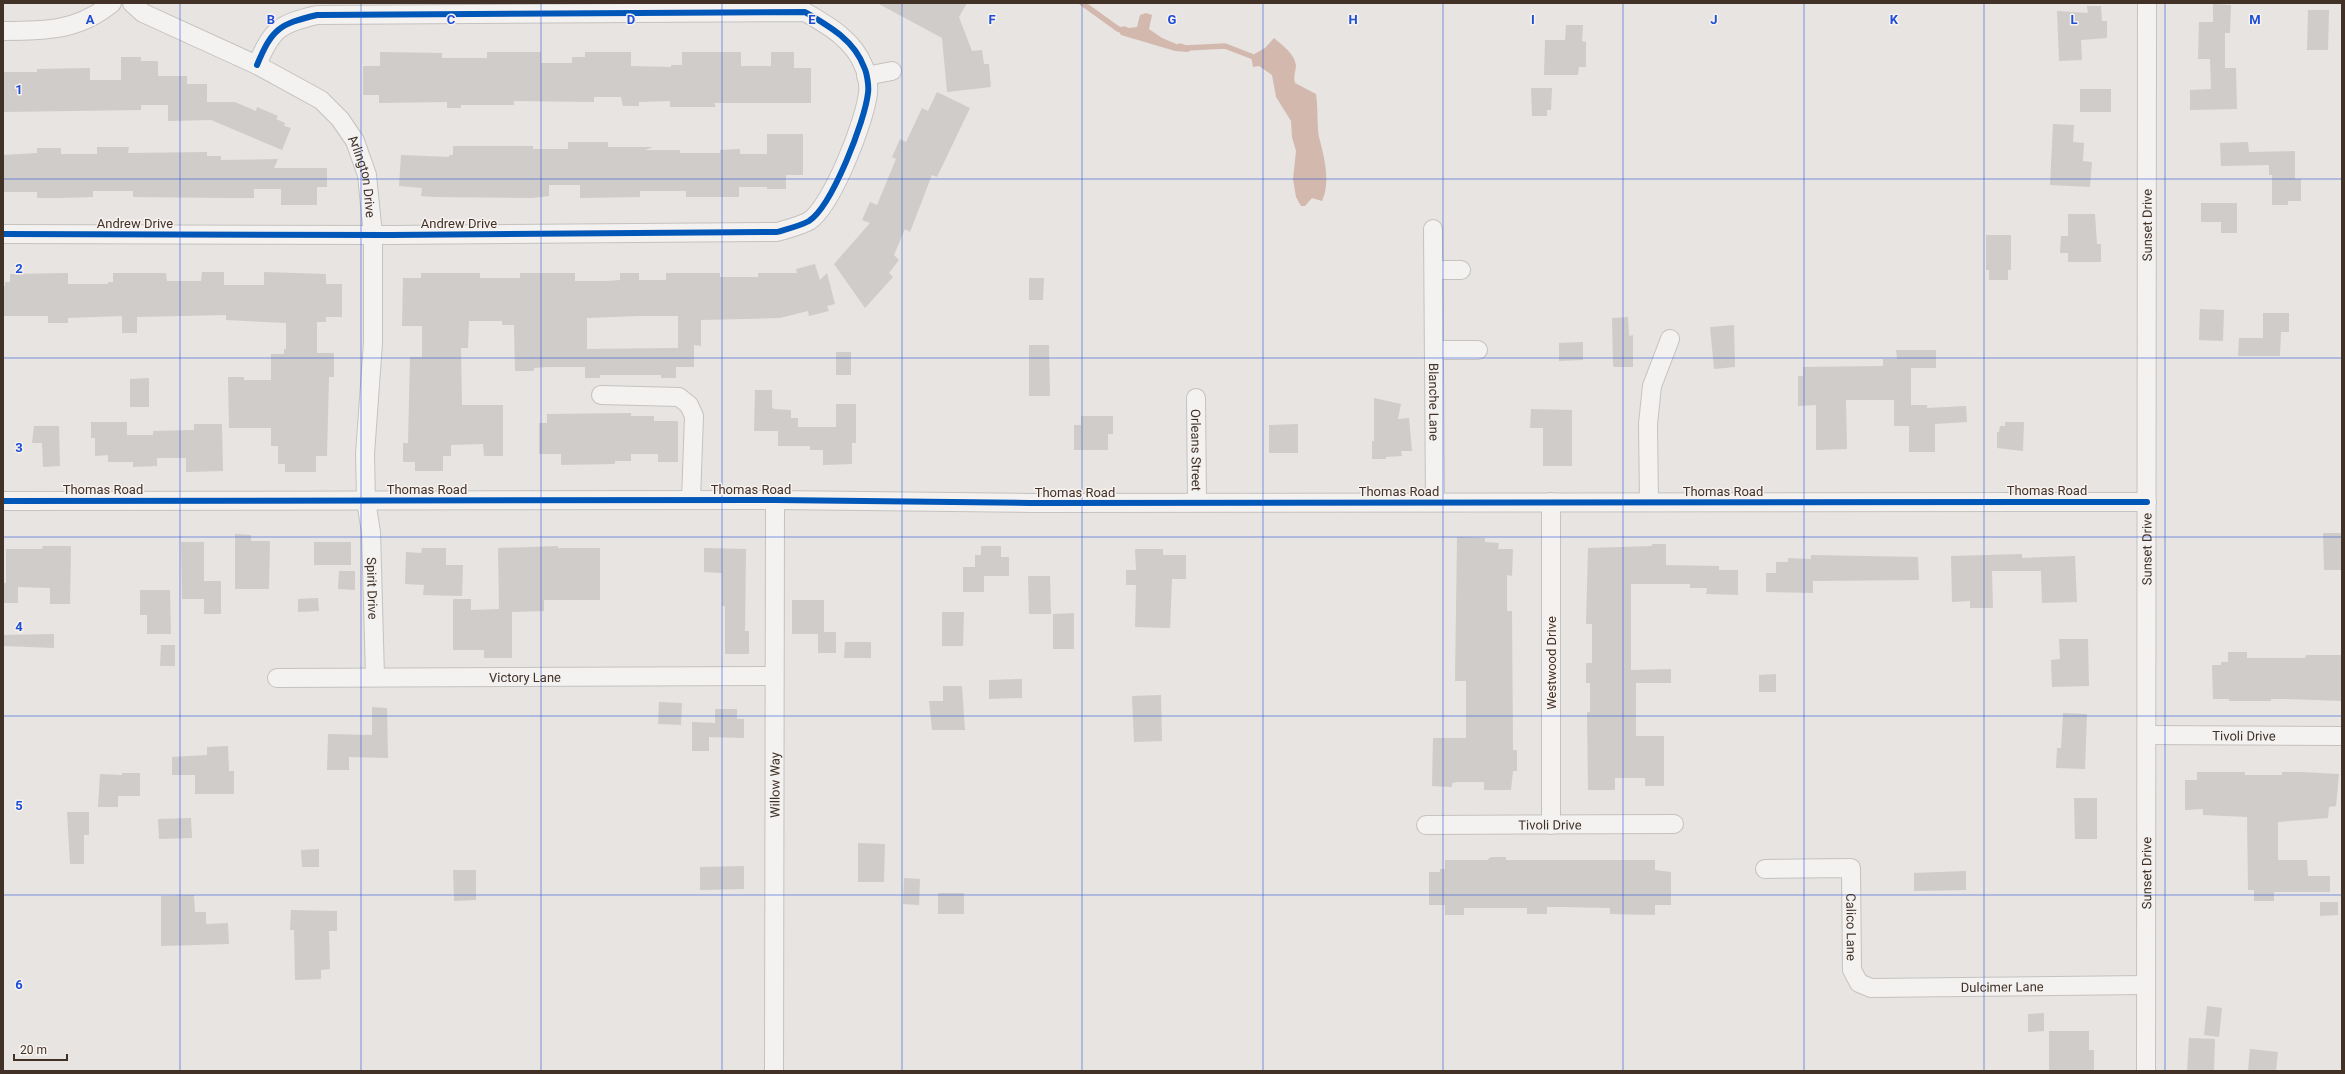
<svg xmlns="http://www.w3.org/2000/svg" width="2345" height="1074" viewBox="0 0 2345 1074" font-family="Roboto,sans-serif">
  <rect width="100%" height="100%" fill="#e7e4e1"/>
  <path fill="#d3b8ae" d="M1146,13L1152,15L1149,29L1162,38L1191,50L1188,52L1175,51L1121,35L1118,29L1124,26L1129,28L1137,27L1140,15Z
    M1274,38C1282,45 1294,53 1296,65C1296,70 1293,77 1295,83L1316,94C1318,106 1317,127 1319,137C1324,156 1331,182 1322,201L1312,198L1305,206H1301L1296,197L1293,179L1296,151L1292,137L1291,121L1276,97L1272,75L1259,66L1253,67L1251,56L1265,48Z"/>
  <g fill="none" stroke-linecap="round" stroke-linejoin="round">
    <path stroke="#d3b8ae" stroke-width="5.5" d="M1082,3L1118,29L1125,31
      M1180,46L1186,48L1225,46L1251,56"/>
  </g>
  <path fill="#cfccca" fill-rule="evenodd" d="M877,3H967L959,17L972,51L982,50L984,64H989L991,87L947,92L942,38Z
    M2213,4L2231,5L2230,33H2225V68H2236L2237,109L2190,110V90L2211,89L2210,59H2198L2199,22H2213Z
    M2087,6H2101L2102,21H2107V38L2081,40L2082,60L2059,61L2057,11L2088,13Z
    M2308,10H2329L2328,50H2307Z
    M1566,25H1583L1582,41L1586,42V67H1579L1578,75H1544L1545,40H1565Z
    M380,52L442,53V58H487V52H541V63H572V57H585V52H631V66L671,67V65H682V52H741V66H771V52H794V68H811V103H714L716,107H670V101L639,102V106H623L621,97H594V102L514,101V105H461V108H447V102L379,103V95H363V66H380Z
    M121,57H141V61H158V76H187V84H207V102H235L256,111L257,107L278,116L276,119L285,123L284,126L291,128L282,150L211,120L168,121V105H141V110L3,112V72H37V69L90,68V80H121Z
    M1531,88H1552L1551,110H1547V116H1532Z
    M2080,89H2111V112H2080Z
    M937,92L970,108L937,177L932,175L910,232L905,229L894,255L899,260L889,273L893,277L865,308L834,264L870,223L862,220L870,202L877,205L896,159L892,157L900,139L906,142L922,108L928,111Z
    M2053,124L2074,125L2073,142L2084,143L2083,161L2092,162L2090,187L2050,185Z
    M767,134H803V175H786V189H767V187H739V197H686V191H640V197L580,198V185H549V196L532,198L435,197L421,196L422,188L399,186L401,155L449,157V155H453V146H533V149H568V142H608V147H653L645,150H680V153H720V150L740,149V154H767Z
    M2248,142L2249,152L2295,151V179H2301V201H2288V205H2272V175H2269V165L2221,166L2220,143Z
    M97,147H129L128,153L207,152V156H221V160L278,159L274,168H327V187H317V205H281V189H254V198H228L133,197V191H93V197L61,198H37V192H3V155L37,153V148H61V154H97Z
    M2201,203H2237V233H2221V222H2201Z
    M2068,214H2095L2097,244H2101V262H2068V253H2060L2061,236H2068Z
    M1986,235H2011V270H2008V280H1989V270H1986Z
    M815,264L820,280L827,273L835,304L827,306L829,311L809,316L808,311L780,318L701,320V346L694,345V367H676V378H661V375H600V378H585V367H547L534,368V371H515L514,325H502V321H469L468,348H461L462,405H503V456H484L483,444L451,445V456H443V471H415V462H403V443H408L410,357H422V326H402L403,278H421V273H480V278H520V273H575V281H606L620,280V273H639V280H666V273H720V277H758V273H797L796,269ZM639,316H678V348L587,349V318Z
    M202,272H224V285H264V272L326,274V284H342V317H326V322H317V353H334V377H329L327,456H316V472H285V464H278V446H271V428H229L228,377H244V380H271V354H284V349H286V323L226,320V315L137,317V333H122V316L68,318V323H48V316H3V286H5V282H10V274L68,273V284H108V282H113V273H166L167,281H201Z
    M1029,278H1044L1043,300H1029Z
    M2200,309L2224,310L2223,341L2199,340Z
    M2263,313H2289V332H2281L2280,356H2238L2239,338H2263Z
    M1628,317L1629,336L1633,335V367H1614L1613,365L1612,318Z
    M1734,325L1735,367L1714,369L1710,327Z
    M1583,342V360L1559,361V343Z
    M1029,345H1049L1050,396H1029Z
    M1896,350H1936V368H1911V405H1927V408L1966,406L1967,422L1935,424V452H1909V426H1894V400H1846L1847,449L1816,450V405L1798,406V376H1803V367L1883,366V359H1897Z
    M836,352H851V375H836Z
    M149,378V407H130V379Z
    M755,390H772V407L774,409L791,410V418H798V427H836V404H856V443H852V464L823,465V450H810V446H778V431H754Z
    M1374,398L1401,404L1398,419L1409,418L1412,451H1401L1402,456L1386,457V459H1372V441H1374Z
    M1531,409L1572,410V466H1543V428H1530Z
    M631,413V416H654V421H678V462H658V454H631V461H615V464L561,465V454H539V423H547V414Z
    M1081,416H1113V434H1108V450H1074V425H1081Z
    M91,422H127V435H153V431L194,430V424H222L223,471L186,472V458H157V466L133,467V462H108V455L95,456V438H91Z
    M2005,422H2024L2023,451L1997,448V432H1999L2000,426H2005Z
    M1298,424V453H1269V425Z
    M34,426H59L60,466L43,467L42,443H32Z
    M2323,533H2342V570H2324Z
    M235,534L251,535V541H270L269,589H235Z
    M1457,537L1485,538V542L1499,543L1498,549H1513L1512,576L1507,575V611H1512L1513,750H1517V771H1513L1511,790H1484V782H1457L1452,783V787L1432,786L1433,738H1466V681H1455Z
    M181,542H204V581H221V614H204V599H182Z
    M314,542H351V565H314Z
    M1652,544H1666V565L1719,566V570H1738V595L1706,594L1707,588H1690V584H1631V670L1671,669V683H1636V736H1664V786H1645V778H1615V790H1588L1587,712H1590V683H1586V663H1592V624H1586L1588,548L1652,546Z
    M43,546H71L70,604H50V588L18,587V603H3V583H6V549H42Z
    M558,546V548H600V600H544V611L512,612V658H484V650H453V599H471V610L499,609L498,548Z
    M981,546H1001V557H1009V576H984V592H963V567H975V555H981Z
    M422,548H446V565H463L462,596L423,595L424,585L405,584L406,552L421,553Z
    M704,548L746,549L745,631H749V654H725V606H722V573L704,572Z
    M1135,549H1163V555H1186V579H1172L1170,628L1135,627L1136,585H1126V570H1136Z
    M2022,554V558L2075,556L2077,602L2042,603L2041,571H1992L1993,608H1970V601L1952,602L1951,556Z
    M1811,555L1918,557L1919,580L1813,581V593L1766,592V573H1776V562H1788V558L1811,559Z
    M339,571H355V590L338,589Z
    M1028,576H1050L1051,614H1029Z
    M140,590H170L171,634H147V615H140Z
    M318,598L319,611L298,612V599Z
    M792,600H824V632H836V653H818V634H792Z
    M942,612H964L963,646H942Z
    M1074,613V649H1053V614Z
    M54,634V648L3,646V635Z
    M2059,639H2088L2089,686L2052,687L2051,660L2060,659Z
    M845,642H871V658H844Z
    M161,645H175V666H160Z
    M2228,652H2247V658H2305L2306,655H2342V701L2287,699H2271V701H2229V699H2213L2212,665H2221V662H2228Z
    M1776,674V692H1759V675Z
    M1022,679V698L989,699V680Z
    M943,686H962L965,730H932L929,701H943Z
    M1161,695L1162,741L1134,742L1132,696Z
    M659,702L682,703L681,725L658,724Z
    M372,707L387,708L388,758L349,757V770H327L328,734L372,735Z
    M715,709H737V719H744V738L709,737V751H692V722L715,723Z
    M2063,713L2087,714L2085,769L2056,768L2057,748H2061Z
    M228,746L229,771H234V794H195V775H172V757L207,755V747Z
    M2197,772H2245V775H2282V772H2300L2339,774L2336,806L2329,807L2328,818L2278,822V860H2307L2308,876H2330V892H2274V901H2254V890H2248L2247,817L2203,815V809L2185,810V780H2197Z
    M122,773H140V796H118V807H98L100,774L122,775Z
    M2074,798H2097V839H2075Z
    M67,812H89V835H84V864H70Z
    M191,818L192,838L159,839L158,819Z
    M858,843L885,844L884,882H858Z
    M319,849V867H302L301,850Z
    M1491,857H1506V860H1655V870L1671,872V905H1655V915L1610,914V908L1564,907H1547V914H1527V908H1464V915H1445V905H1429V872H1440V869H1445V860H1487Z
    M744,866V889L700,890V867Z
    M453,870H476V900L454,901Z
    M1966,871V890L1914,891V873Z
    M904,878L920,879L919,905L903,904Z
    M938,893H964V914H938Z
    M194,895L195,912H206V924L228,923L229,944L161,946V896Z
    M2320,902H2338V915L2320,916Z
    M291,910L337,911V931H329L330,969L321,970V979L295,980L294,930H290Z
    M2207,1006L2222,1008L2219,1037L2204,1035Z
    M2044,1013V1031L2028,1032V1014Z
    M2049,1031H2089V1050H2094V1071H2049Z
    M2189,1038L2215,1039L2214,1071H2187Z
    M2250,1049L2278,1052L2276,1071H2248Z"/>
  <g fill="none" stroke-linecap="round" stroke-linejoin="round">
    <defs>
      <g id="minor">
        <path id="s1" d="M132,3L143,13L257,65L321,100L340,119L355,141L367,175L373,235V343L365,454L366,501L371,532L375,677"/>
        <path d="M3,31C45,31 78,31 112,3"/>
        <path d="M866,76L892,71"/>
        <path id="s2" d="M1433,229L1435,502"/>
        <path d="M3,234L390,235L777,232C787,229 800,226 809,221C832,206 865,121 868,93C869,86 867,73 864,67C854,40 829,26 805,12L317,15C279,24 272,29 257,65"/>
        <path d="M1434,270H1461"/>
        <path d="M1434,350H1478"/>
        <path d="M601,395L679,397L689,405L694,416L691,500"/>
        <path id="s3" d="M1196,398L1197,502"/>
        <path d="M3,501L775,500L1030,503L2147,502"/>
        <path d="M1551,502V825"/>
        <path d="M1649,502L1648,424L1652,386L1670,339"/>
        <path id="s4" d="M277,678L774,676"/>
        <path id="s5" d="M2147,735L2342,736"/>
        <path id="s6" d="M1426,825L1674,824"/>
        <path id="s7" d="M1765,869L1851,868L1852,970L1859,983L1871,988L2146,985"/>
        <path id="s8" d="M774,1071L775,500"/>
        <path id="s9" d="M2146,1071L2147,3"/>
      </g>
    </defs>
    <use href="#minor" stroke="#c5c2bf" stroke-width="20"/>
    <use href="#minor" stroke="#f3f2f1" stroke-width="18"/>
    <defs>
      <path id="cycleway" d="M3,234L390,235L777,232C787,229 800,226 809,221C832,206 865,121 868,93C869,86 867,73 864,67C854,40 829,26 805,12L317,15C279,24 272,29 257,65
        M3,501L775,500L1030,503L2147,502"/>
    </defs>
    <use href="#cycleway" stroke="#f7f2ef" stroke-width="8"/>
    <use href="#cycleway" stroke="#0057b8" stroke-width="6"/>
  </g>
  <path fill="none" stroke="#1d4ed8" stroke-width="1" stroke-opacity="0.55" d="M180,3V1071M361,3V1071M541,3V1071M722,3V1071M902,3V1071M1082,3V1071M1263,3V1071M1443,3V1071M1623,3V1071M1804,3V1071M1984,3V1071M2165,3V1071M3,179H2342M3,358H2342M3,537H2342M3,716H2342M3,895H2342"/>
  <g text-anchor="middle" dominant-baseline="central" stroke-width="3" stroke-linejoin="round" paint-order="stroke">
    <g font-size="13" fill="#423127" stroke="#f7f2ef">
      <text stroke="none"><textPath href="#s1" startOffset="303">Arlington Drive</textPath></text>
      <text x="135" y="223">Andrew Drive</text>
      <text x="459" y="223">Andrew Drive</text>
      <text stroke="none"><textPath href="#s9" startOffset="846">Sunset Drive</textPath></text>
      <text stroke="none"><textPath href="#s2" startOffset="173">Blanche Lane</textPath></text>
      <text stroke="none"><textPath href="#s3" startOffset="52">Orleans Street</textPath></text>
      <text x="103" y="489">Thomas Road</text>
      <text x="427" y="489">Thomas Road</text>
      <text x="751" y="489">Thomas Road</text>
      <text x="2047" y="490">Thomas Road</text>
      <text x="1399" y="491">Thomas Road</text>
      <text x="1723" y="491">Thomas Road</text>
      <text x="1075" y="492">Thomas Road</text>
      <text stroke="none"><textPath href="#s9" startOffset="522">Sunset Drive</textPath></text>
      <text stroke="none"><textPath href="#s1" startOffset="717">Spirit Drive</textPath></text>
      <text transform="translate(1551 663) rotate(-90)">Westwood Drive</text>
      <text stroke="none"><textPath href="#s4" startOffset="248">Victory Lane</textPath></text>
      <text stroke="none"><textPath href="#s5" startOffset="97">Tivoli Drive</textPath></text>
      <text stroke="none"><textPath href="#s8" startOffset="286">Willow Way</textPath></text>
      <text stroke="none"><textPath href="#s6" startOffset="124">Tivoli Drive</textPath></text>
      <text stroke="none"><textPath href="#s9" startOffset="198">Sunset Drive</textPath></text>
      <text stroke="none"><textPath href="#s7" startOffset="145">Calico Lane</textPath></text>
      <text stroke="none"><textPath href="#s7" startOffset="347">Dulcimer Lane</textPath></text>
    </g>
  </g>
  <g font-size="13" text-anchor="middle" font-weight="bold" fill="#1d4ed8" stroke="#f7f2ef" stroke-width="3" stroke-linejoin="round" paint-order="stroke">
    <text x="90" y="24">A</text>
    <text x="271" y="24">B</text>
    <text x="451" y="24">C</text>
    <text x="631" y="24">D</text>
    <text x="812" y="24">E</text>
    <text x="992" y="24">F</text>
    <text x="1172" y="24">G</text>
    <text x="1353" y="24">H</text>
    <text x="1533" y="24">I</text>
    <text x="1714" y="24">J</text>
    <text x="1894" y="24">K</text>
    <text x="2074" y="24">L</text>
    <text x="2255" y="24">M</text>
    <text x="19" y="94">1</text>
    <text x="19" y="273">2</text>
    <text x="19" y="452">3</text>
    <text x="19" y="631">4</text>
    <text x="19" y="810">5</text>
    <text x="19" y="989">6</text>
  </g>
  <rect width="2345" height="1074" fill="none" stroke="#423127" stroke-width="8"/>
  <path d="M14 1054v6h53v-6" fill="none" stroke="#423127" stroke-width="2"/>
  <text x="20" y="1054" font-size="12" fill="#423127" stroke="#f7f2ef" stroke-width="3" paint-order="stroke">20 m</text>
</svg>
